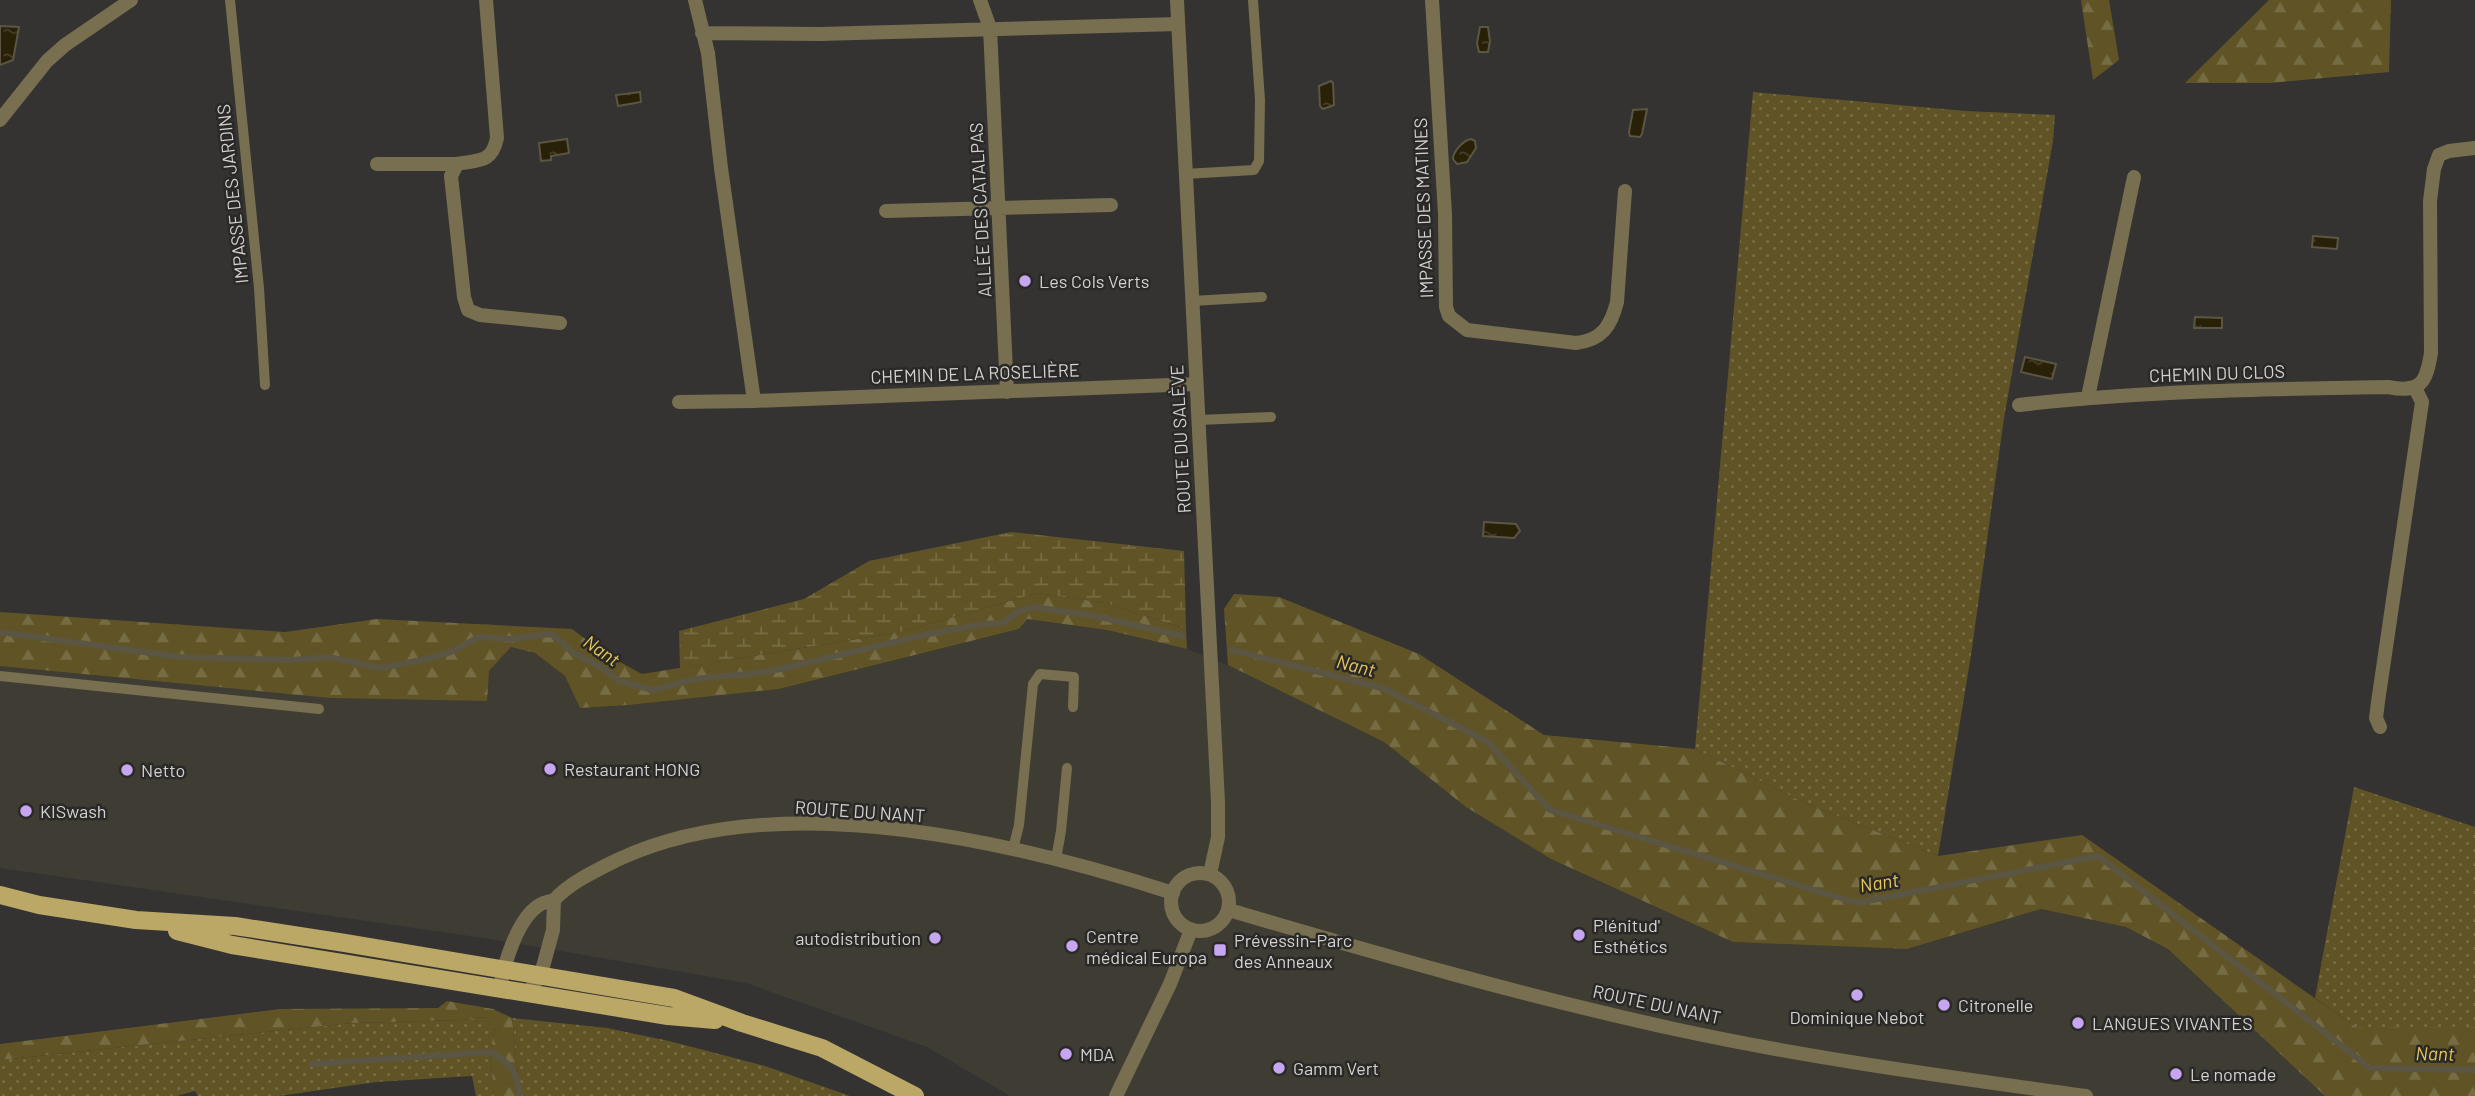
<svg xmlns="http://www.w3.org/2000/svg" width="2475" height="1096" viewBox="0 0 2475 1096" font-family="Barlow,sans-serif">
  <defs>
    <pattern id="grass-dots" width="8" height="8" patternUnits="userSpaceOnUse" patternTransform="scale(1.75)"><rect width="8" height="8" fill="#605426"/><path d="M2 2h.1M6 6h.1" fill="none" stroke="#766c44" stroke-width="1.8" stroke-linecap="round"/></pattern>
    <pattern id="forest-firs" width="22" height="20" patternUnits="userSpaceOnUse" patternTransform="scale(1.75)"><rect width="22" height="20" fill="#605426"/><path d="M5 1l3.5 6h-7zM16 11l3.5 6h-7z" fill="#766c44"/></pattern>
    <pattern id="wetland-marsh" width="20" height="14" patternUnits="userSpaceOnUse" patternTransform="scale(1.75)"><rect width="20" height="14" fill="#605426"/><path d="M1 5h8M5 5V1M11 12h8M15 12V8" fill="none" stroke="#766c44"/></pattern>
    <pattern id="water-ripples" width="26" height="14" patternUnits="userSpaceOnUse" patternTransform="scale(1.75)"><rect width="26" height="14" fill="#282107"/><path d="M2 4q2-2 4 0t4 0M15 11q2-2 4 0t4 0" fill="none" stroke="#46402a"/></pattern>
  </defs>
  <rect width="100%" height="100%" fill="#343331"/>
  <path fill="#3f3c34" d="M1027,619L1107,630L1187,649L1228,665L1384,742L1466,807L1551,859L1733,942L1907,949L2041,909L2126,927L2168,949L2325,1096H1010L927,1047L746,983L490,939L0,868V666L330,698L486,701L489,671L511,647L535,653L565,676L580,708L629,705L779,689L1019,629Z"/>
  <path fill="url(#grass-dots)" d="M1753,92L1966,111L2055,115L2053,141L2004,418L1971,655L1938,856L1805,803L1695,749Z
    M2354,787L2475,827V1027H2356L2315,998Z
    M484,1017L495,1028L490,1052L494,1096H476L472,1076L376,1082L279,1096H198L195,1091L177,1096H0V1060L352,1023L460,1020Z
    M512,1018L607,1028L669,1041L765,1066L850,1096H520Z"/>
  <path fill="url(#forest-firs)" d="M2081,0H2109L2119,60L2093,80Z
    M2269,0H2391L2389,72L2270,83H2185Z
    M1037,593L1106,603L1186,629L1187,649L1107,630L1027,619L1019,629L779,689L629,705L580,708L565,676L535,653L511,647L489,671L487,701L330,698L0,666V612L285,632L377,619L572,629L607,655L642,674L900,632Z
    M1234,594L1279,597L1419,654L1544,735L1695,749L1805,803L1938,856L2082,835L2356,1027H2475V1096H2325L2168,949L2126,927L2041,909L1907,949L1733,942L1551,859L1466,807L1384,742L1228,665L1224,609Z
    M447,1001L493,1009L512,1018L520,1096H494L490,1052L495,1028L484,1017L460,1020L352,1023L0,1060V1044L280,1009L438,1008Z"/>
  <path fill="url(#wetland-marsh)" d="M1011,532L1184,551L1186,629L1106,603L1037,593L900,632L680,668L679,631L804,599L869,561Z"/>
  <path fill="url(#water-ripples)" stroke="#5b5643" stroke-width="2" d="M0,26L19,27L13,60L0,65Z
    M1480,27H1488L1490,41L1488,52H1479L1477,43Z
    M1331,81L1333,83L1334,105L1323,109L1320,106L1319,86Z
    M640,92L641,102L618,106L616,95Z
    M1647,109L1642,134L1640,137L1630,136L1629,132L1633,110Z
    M567,139L569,153L551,156V160L541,161L539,143Z
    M1471,139L1475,141L1476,148L1467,162L1457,164L1453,159C1453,151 1464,140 1471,139Z
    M2313,236L2338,238L2337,249L2312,247Z
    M2195,317L2222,318V328H2194Z
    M2025,357L2056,364L2052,379L2021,372Z
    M1484,522L1516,524L1520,531L1514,538L1483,536Z"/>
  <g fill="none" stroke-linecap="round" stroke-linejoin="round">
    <path stroke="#5b5643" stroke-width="6" d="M0,632L180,657L292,660L328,657L380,668L422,660L451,652L479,637L510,639L552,634L572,652L604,669L619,681L653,690L695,679L767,672L929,634L983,624L1003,623L1019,611L1034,607L1095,616L1183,636
      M1232,650L1385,689L1488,742L1550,810L1857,903L2098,856L2370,1068L2475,1070
      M312,1064L490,1052C512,1064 517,1071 520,1096"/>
    <path stroke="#776f50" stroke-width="10" d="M230,0L259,288L265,385
      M1185,174L1254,170L1259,161L1260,100L1253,0
      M1192,301L1262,297
      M1198,420L1271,417
      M0,676L319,709
      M1013,849L1019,825L1033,684L1040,674L1074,677L1073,707
      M1056,859L1061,831L1067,768"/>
    <path stroke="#776f50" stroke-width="14" d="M486,0L497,138C492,163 479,160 457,164L451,176L464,297L468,310L480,315L560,323
      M695,0L708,53L721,168L754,401
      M980,0L990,28L1007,392
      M1177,0L1218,802V837L1210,874
      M1432,0L1445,214L1446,307L1449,316L1467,330L1576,343C1602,340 1611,326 1617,302L1625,191
      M702,33L820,34L1178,24
      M0,120L47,61L65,45L131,0
      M377,164H457
      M886,211L1111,205
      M2088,397L2134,177
      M679,402L754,401L1196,384
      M2019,405C2141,391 2265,389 2388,387C2420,393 2426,384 2431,353L2430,201L2434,169L2439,155L2449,151L2475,148
      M2380,727L2376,718L2378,702L2422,402L2415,388
      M1171 902a29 29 0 1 1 58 0a29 29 0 1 1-58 0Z
      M554,900C571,882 595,871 617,860C776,785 1012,841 1173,893
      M1229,910C1378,954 1527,997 1679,1030C1813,1059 1950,1077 2086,1096
      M500,988C504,964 517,920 538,906C542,903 549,901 554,900L553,930L541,974L528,993
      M1116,1096L1170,984L1191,930"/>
    <path stroke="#bba866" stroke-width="18" d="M0,895L39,905L136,920L235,926L345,943L674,998L742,1023L822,1048L915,1096
      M177,931L232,945L668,1016L715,1020"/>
  </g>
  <g fill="#c6a6f0" stroke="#2a2927" stroke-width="2.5">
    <circle cx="1025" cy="281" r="7"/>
    <circle cx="550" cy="769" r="7"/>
    <circle cx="127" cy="770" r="7"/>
    <circle cx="26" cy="811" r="7"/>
    <circle cx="1579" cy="935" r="7"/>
    <circle cx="935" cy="938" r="7"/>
    <circle cx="1072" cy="946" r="7"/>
    <rect x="1213" y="943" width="14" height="14" rx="3.5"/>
    <circle cx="1857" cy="995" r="7"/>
    <circle cx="1944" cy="1005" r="7"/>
    <circle cx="2078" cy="1023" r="7"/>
    <circle cx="1066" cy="1054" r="7"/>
    <circle cx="1279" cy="1068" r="7"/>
    <circle cx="2176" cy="1074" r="7"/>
  </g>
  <g text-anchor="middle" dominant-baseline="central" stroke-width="5" stroke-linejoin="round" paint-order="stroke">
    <g font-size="18" fill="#d2d2d0" stroke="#2a2927">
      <text transform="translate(232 194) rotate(-96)">IMPASSE DES JARDINS</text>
      <text transform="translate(1423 208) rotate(-92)">IMPASSE DES MATINES</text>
      <text transform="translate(980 210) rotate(-93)">ALLÉE DES CATALPAS</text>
      <text transform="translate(975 373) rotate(-2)">CHEMIN DE LA ROSELIÈRE</text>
      <text transform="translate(2217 373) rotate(-2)">CHEMIN DU CLOS</text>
      <text transform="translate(1180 439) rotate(-93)">ROUTE DU SALÈVE</text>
      <text transform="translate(860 811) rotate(4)">ROUTE DU NANT</text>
      <text transform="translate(1657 1004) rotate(12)">ROUTE DU NANT</text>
    </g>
    <g font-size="18" fill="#d2d2d0" stroke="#2a2927" text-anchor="start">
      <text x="1039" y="281">Les Cols Verts</text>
      <text x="564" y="769">Restaurant HONG</text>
      <text x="141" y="770">Netto</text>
      <text x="40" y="811">KISwash</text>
      <text x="1593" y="925">Plénitud'<tspan x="1593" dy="21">Esthétics</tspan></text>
      <text x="1086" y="936">Centre<tspan x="1086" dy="21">médical Europa</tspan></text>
      <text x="921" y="938" text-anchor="end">autodistribution</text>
      <text x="1234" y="940">Prévessin-Parc<tspan x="1234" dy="21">des Anneaux</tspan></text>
      <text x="1958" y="1005">Citronelle</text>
      <text x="1857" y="1017" text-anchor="middle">Dominique Nebot</text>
      <text x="2092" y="1023">LANGUES VIVANTES</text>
      <text x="1080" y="1054">MDA</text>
      <text x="1293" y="1068">Gamm Vert</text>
      <text x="2190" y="1074">Le nomade</text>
    </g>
    <g font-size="19" font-style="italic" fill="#e6c859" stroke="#2a2927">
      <text transform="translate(602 650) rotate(35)">Nant</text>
      <text transform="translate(1356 665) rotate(14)">Nant</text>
      <text transform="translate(1879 882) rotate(-9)">Nant</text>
      <text transform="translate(2435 1053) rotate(1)">Nant</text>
    </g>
  </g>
</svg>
